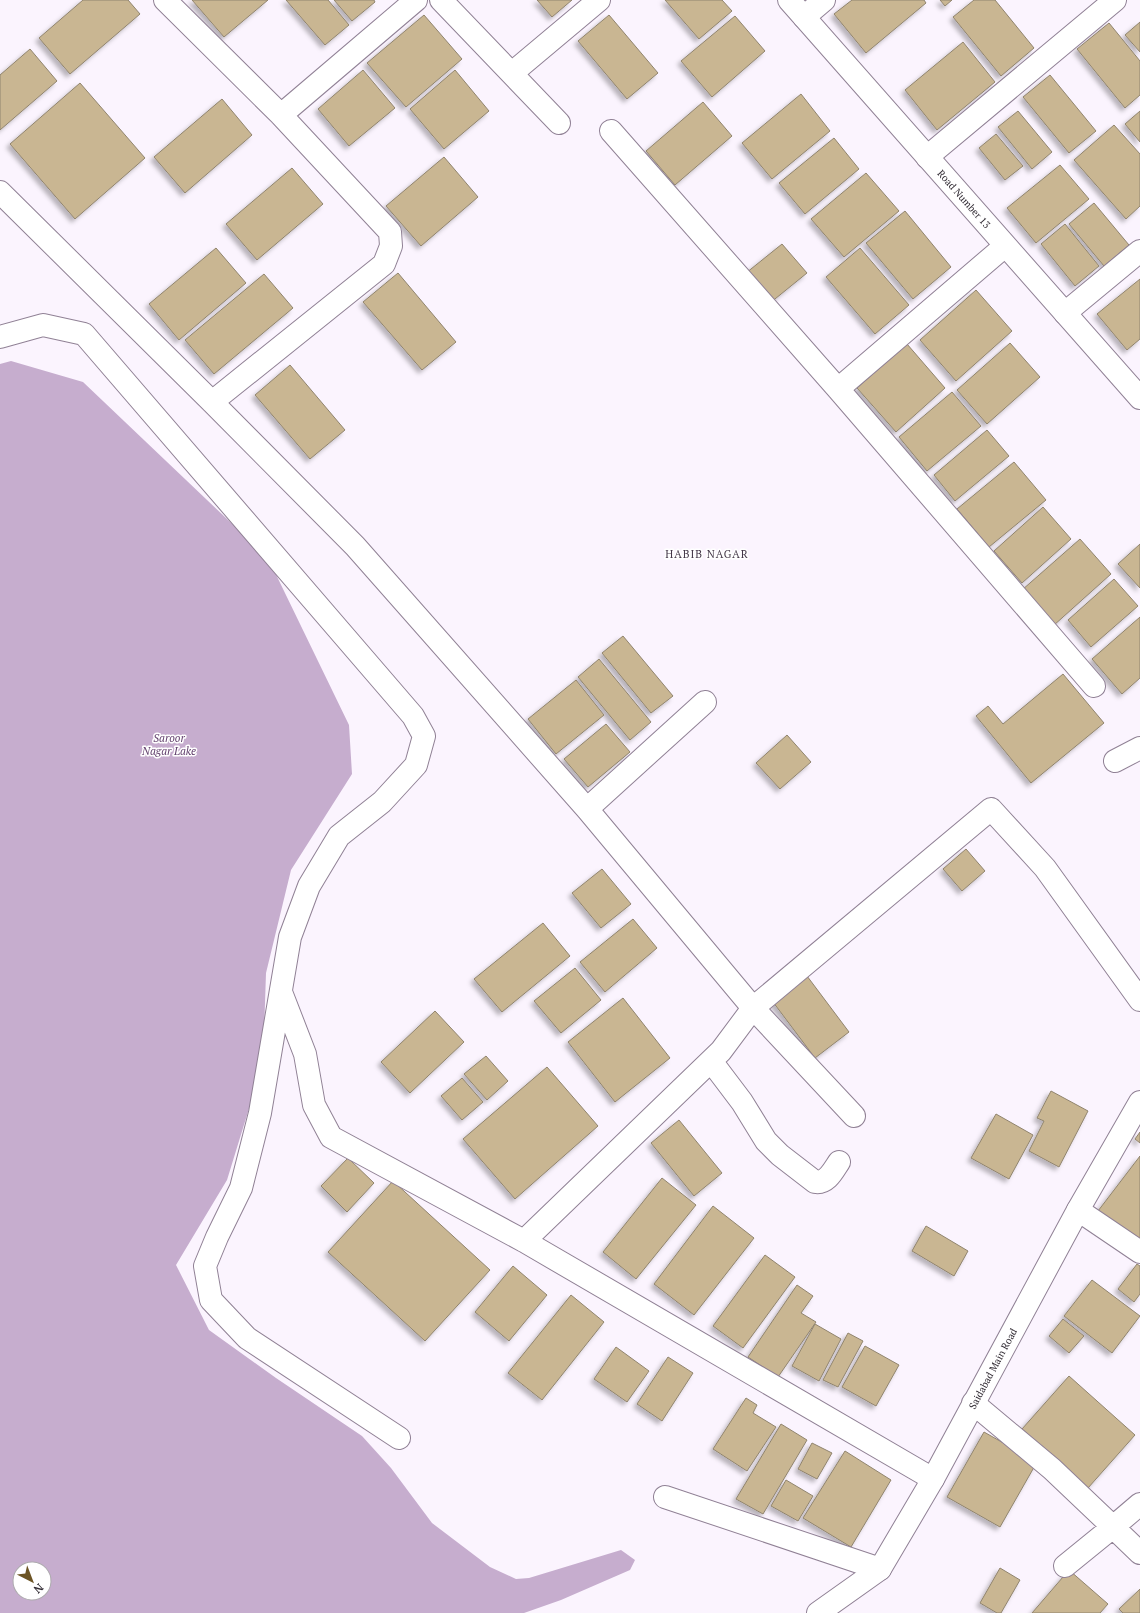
<svg xmlns="http://www.w3.org/2000/svg" width="1140" height="1613" viewBox="0 0 1140 1613" font-family="'PT Serif',serif">
  <defs>
    <filter id="shadow"><feDropShadow dx="-3.5" dy="3.5" stdDeviation="2" flood-color="#0004"/></filter>
  </defs>
  <rect width="100%" height="100%" fill="#fbf4fe"/>
  <path fill="#c6adce" fill-rule="evenodd" d="M11,361L83,382L268,558L349,725L352,774L291,870L266,973L263,1063L227,1180L176,1265L209,1330L276,1378L362,1436L391,1468L432,1523L490,1567L516,1579L529,1578L621,1550L635,1560L630,1570L561,1600L524,1613H0V364ZM20,1569H44V1593H20Z"/>
  <path fill="#c9b692" stroke="#90846e" filter="url(#shadow)" d="M83,0H128L140,14L70,74L39,38Z
    M192,0H268L224,37Z
    M286,0H328L349,25L325,45Z
    M334,0H374L375,2L352,21Z
    M537,0H572L552,17Z
    M665,0H722L732,11L699,39Z
    M852,0H924L926,3L866,53L834,14Z
    M940,0H952L945,6Z
    M974,0H995L1034,48L1001,76L953,17Z
    M424,15L462,59L406,107L367,63Z
    M609,15L658,73L627,99L578,41Z
    M735,16L765,51L712,97L681,61Z
    M1140,22V52L1125,35Z
    M1109,23L1140,61V95L1125,108L1077,49Z
    M963,42L995,82L937,130L905,90Z
    M30,49L57,81L0,130V75Z
    M363,70L395,108L349,146L318,109Z
    M455,70L489,111L444,149L410,109Z
    M1050,75L1096,131L1069,153L1023,97Z
    M80,83L145,158L75,219L10,144Z
    M801,94L830,131L772,179L742,143Z
    M222,99L252,135L185,193L154,157Z
    M703,102L732,136L675,185L646,151Z
    M1018,111L1052,152L1032,169L998,127Z
    M1140,111V142L1125,124Z
    M1114,125L1140,154V206L1126,219L1074,160Z
    M996,134L1023,166L1005,180L979,148Z
    M834,138L859,169L805,214L779,183Z
    M444,157L478,197L421,246L386,206Z
    M1060,165L1089,199L1036,243L1007,208Z
    M292,168L323,204L257,260L226,224Z
    M866,173L899,211L844,257L811,219Z
    M1094,203L1129,245L1104,266L1069,224Z
    M905,211L951,267L913,299L866,243Z
    M1065,224L1099,266L1075,286L1041,244Z
    M782,244L807,273L770,303L746,273Z
    M216,248L246,283L179,340L149,304Z
    M860,248L909,305L875,334L826,277Z
    M398,273L456,342L422,370L363,302Z
    M264,274L293,308L214,374L185,340Z
    M1140,279V339L1127,350L1097,314Z
    M976,290L1012,331L956,381L920,340Z
    M1010,343L1040,377L987,424L957,390Z
    M907,344L945,388L896,432L857,388Z
    M290,365L345,430L310,459L255,395Z
    M952,392L981,426L927,471L899,437Z
    M987,430L1009,456L955,501L934,475Z
    M1014,462L1046,500L989,547L957,509Z
    M1043,507L1071,539L1022,583L994,551Z
    M1080,539L1111,574L1053,626L1022,590Z
    M1140,544V588L1118,564Z
    M1114,579L1138,606L1091,647L1068,620Z
    M1140,617V678L1122,694L1092,659Z
    M623,636L673,696L651,713L602,653Z
    M599,659L651,722L630,740L578,677Z
    M1063,674L1104,723L1031,783L976,716L988,706L1003,724Z
    M576,680L604,715L556,754L528,719Z
    M606,724L630,752L588,787L564,759Z
    M787,735L811,762L780,789L756,763Z
    M966,849L985,871L962,891L943,869Z
    M602,869L631,904L601,928L572,893Z
    M633,919L657,948L605,992L580,962Z
    M543,923L570,956L502,1012L474,979Z
    M575,968L601,1000L561,1033L534,1001Z
    M804,972L849,1032L815,1058L770,998Z
    M623,998L670,1058L615,1102L568,1042Z
    M435,1011L464,1042L410,1093L381,1062Z
    M486,1056L508,1081L487,1100L464,1074Z
    M547,1067L598,1126L515,1199L463,1139Z
    M462,1078L483,1102L462,1120L441,1096Z
    M1051,1091L1088,1111L1059,1167L1029,1151L1044,1121L1037,1118Z
    M996,1114L1033,1135L1009,1179L971,1158Z
    M679,1120L722,1173L694,1196L651,1143Z
    M1140,1132V1143L1135,1139Z
    M1140,1156V1242L1098,1211Z
    M348,1158L374,1183L347,1212L321,1186Z
    M662,1178L696,1205L636,1279L603,1252Z
    M393,1181L490,1270L425,1341L328,1252Z
    M713,1206L754,1238L694,1315L654,1284Z
    M926,1226L968,1251L954,1276L912,1251Z
    M765,1255L795,1277L743,1348L713,1326Z
    M1137,1264L1140,1266V1294L1134,1302L1118,1289Z
    M513,1266L547,1295L509,1341L475,1312Z
    M1092,1280L1140,1316L1112,1353L1064,1316Z
    M797,1285L813,1296L801,1313L816,1322L778,1377L748,1357Z
    M571,1295L604,1322L542,1400L508,1373Z
    M1063,1319L1084,1336L1069,1353L1049,1336Z
    M815,1324L841,1339L819,1381L792,1366Z
    M848,1333L863,1341L838,1387L823,1380Z
    M865,1346L899,1365L876,1406L842,1387Z
    M616,1347L649,1371L627,1402L594,1379Z
    M668,1357L693,1373L662,1421L637,1404Z
    M1069,1376L1135,1435L1088,1488L1022,1429Z
    M746,1398L757,1405L753,1413L776,1427L747,1471L713,1449Z
    M781,1424L807,1440L763,1514L736,1499Z
    M984,1432L1037,1462L1000,1527L947,1497Z
    M812,1443L832,1453L817,1479L798,1469Z
    M845,1451L891,1480L851,1547L803,1518Z
    M786,1480L813,1496L798,1521L771,1506Z
    M1000,1568L1020,1580L1001,1613H997L980,1603Z
    M1069,1570L1108,1604L1100,1613H1032Z
    M1140,1589V1613H1123L1119,1609Z"/>
  <g fill="none" stroke-linecap="round" stroke-linejoin="round">
    <defs>
      <path id="minor" d="M165,0L281,115L390,232L391,246L384,264L212,402
        M441,0L559,123
        M804,17L824,0
        M512,73L599,0
        M281,115L416,0
        M611,131L838,389L1094,686
        M927,157L1115,0
        M0,192L212,402L355,546L587,809L753,1008L854,1116
        M1065,313L1140,251
        M0,337L43,325L84,334L413,716L424,736L416,765L382,802L339,836L309,886L290,937L260,1113L241,1188L217,1237L205,1266L211,1300L247,1338L399,1438
        M838,389L1005,246
        M1115,761L1140,748
        M587,809L705,702
        M281,992L305,1054L314,1105L331,1137L524,1241L933,1479
        M711,1061L742,1102L766,1141L780,1155L815,1182C827,1184 833,1171 839,1162
        M1078,1210L1140,1252
        M524,1241L721,1051L753,1008L991,809L1045,868L1140,1000
        M973,1403L1052,1469L1113,1527L1140,1504
        M665,1497L880,1569
        M1065,1566L1113,1527L1140,1553"/>
      <g id="tertiary">
        <path id="s1" d="M789,0L1140,398"/>
      </g>
      <g id="secondary">
        <path id="s2" d="M818,1613L880,1569L933,1479L1078,1210L1140,1102"/>
      </g>
    </defs>
    <use href="#minor" stroke="#908195" stroke-width="24"/>
    <use href="#tertiary" stroke="#908195" stroke-width="24"/>
    <use href="#secondary" stroke="#908195" stroke-width="24"/>
    <use href="#minor" stroke="#fff" stroke-width="22"/>
    <use href="#tertiary" stroke="#fff" stroke-width="22"/>
    <use href="#secondary" stroke="#fff" stroke-width="22"/>
  </g>
  <g text-anchor="middle" dominant-baseline="central" stroke-width="3" stroke-linejoin="round" paint-order="stroke">
    <g font-size="10" fill="#322c34" stroke="#fff">
      <text stroke="none"><textPath href="#s1" startOffset="265">Road Number 13</textPath></text>
      <text stroke="none"><textPath href="#s2" startOffset="306">Saidabad Main Road</textPath></text>
    </g>
    <g font-size="11" letter-spacing="1" fill="#433648" stroke="#fff">
      <text x="707" y="554">HABIB NAGAR</text>
    </g>
    <g font-size="11" font-style="italic" fill="#62406d" stroke="#fff">
      <text x="169" y="738">Saroor<tspan x="169" dy="13">Nagar Lake</tspan></text>
    </g>
  </g>
  <g transform="translate(32 1581) rotate(138)"><circle r="19" fill="#ffffff" stroke="#adabae"/>
  <path d="M0-3L7 15L0 10L-7 15Z" fill="#6c5424"/>
  <text y="-6" font-size="11" font-weight="bold" text-anchor="middle" fill="#322c34">N</text>
  </g>
</svg>
